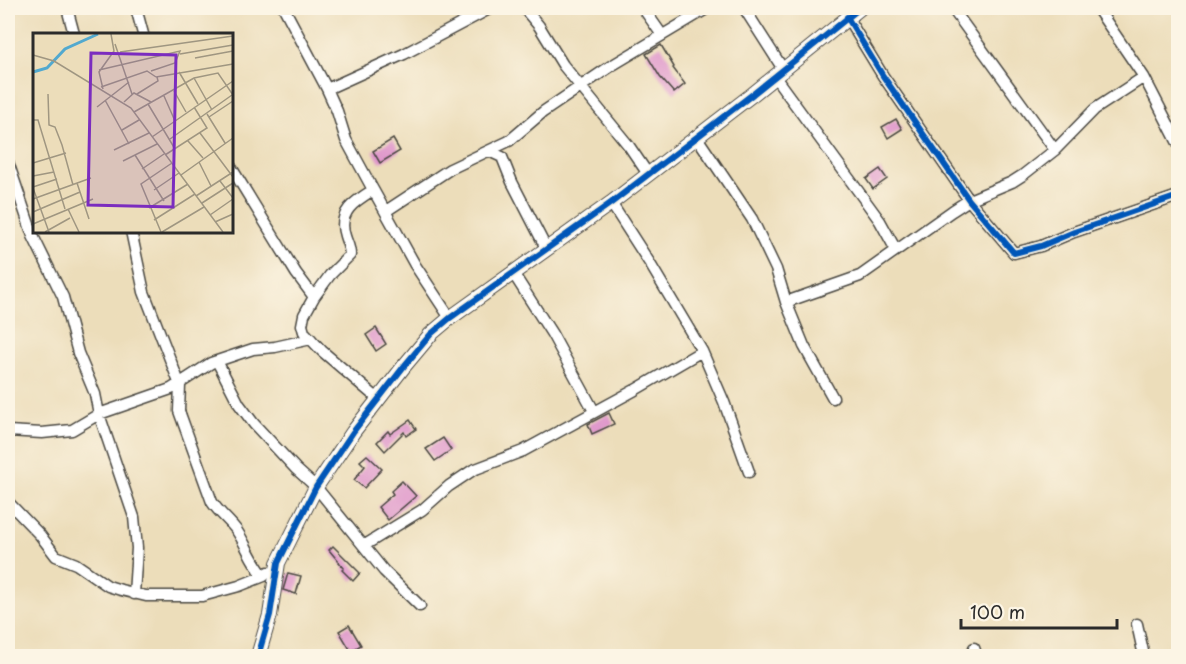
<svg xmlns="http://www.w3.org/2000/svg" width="1186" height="664" viewBox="0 0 1186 664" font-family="'Playpen Sans',sans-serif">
  <rect width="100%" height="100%" fill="#fcf5e5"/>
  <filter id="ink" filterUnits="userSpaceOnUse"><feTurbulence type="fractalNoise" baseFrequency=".0167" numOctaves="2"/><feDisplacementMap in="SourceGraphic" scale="12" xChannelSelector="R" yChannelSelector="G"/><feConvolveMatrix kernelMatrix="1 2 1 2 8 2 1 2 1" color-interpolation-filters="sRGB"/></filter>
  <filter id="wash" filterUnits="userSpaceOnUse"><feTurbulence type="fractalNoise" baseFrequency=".008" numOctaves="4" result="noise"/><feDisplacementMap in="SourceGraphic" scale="24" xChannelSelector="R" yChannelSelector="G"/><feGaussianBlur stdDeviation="1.35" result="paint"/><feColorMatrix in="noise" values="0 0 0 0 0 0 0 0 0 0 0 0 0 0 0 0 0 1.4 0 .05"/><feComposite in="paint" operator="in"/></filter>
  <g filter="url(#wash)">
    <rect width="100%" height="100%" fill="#ecddba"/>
    <g id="blocks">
      <path fill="#df96cb" d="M661,45L674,67L673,68L685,84L674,93L660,77L646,54Z
        M896,119L902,129L888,138L882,127Z
        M393,139L400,151L380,163L373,151Z
        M880,169L887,179L873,189L866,179Z
        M376,328L386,344L376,351L366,335Z
        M609,413L614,424L592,434L588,424Z
        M410,420L416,429L406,436L404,432L385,451L377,442L388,431L390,434Z
        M443,438L451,450L435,461L426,449Z
        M367,455L382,469L364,488L354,480L365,466L360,461Z
        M402,481L416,496L388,520L378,507L393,494L391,491Z
        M333,546L360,573L353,581L342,570L344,568L329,550Z
        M288,573L301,576L296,594L283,590Z
        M349,625L361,645L351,651L339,631Z"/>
    </g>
  </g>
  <g filter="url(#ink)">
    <use href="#blocks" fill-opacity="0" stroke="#484640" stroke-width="1.5"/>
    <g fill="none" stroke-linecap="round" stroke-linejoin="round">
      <defs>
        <path id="minor" d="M67,8L74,34
          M136,8L143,34
          M284,8L327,89L337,111L346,140L371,186L415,265L450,318
          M524,8L539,26L563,65L629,146L648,174
          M643,8L662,35
          M744,8L783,69
          M952,8L1055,150
          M1097,8L1144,77L1178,143
          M847,17L883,76L969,200L1014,253L1041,246L1074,232L1178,196
          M775,77L880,221L896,250
          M327,89L404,54L491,8
          M696,136L752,219L776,269L786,302L804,346L833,398
          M489,151L502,157L512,182L546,248
          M8,162L33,236L63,297L78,353L95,394L99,414L134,517L137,548L134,594
          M231,167L296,273L314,297
          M373,190C355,201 337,212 345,236C347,243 350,247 350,255L330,275L314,297L304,315L302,325L304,332L322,351L378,399
          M611,203L649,262L702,351L724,402L749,472
          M386,211L450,169L509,141L543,112L611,66L708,8
          M131,231L144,292L180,385L179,411L212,502C219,513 229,520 237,531C247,546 251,561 264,576
          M513,273L552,334L594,411
          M786,302L860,276L952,211L969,200L1012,182L1023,175L1055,150L1095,109L1144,77
          M217,361L239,404L254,424L296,469L316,487L384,571L420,606
          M8,431L42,433L72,430L99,414L171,389L211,363L253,349L275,347L311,339
          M8,502L40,535L56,556L76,564L108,586L121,590L146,596H202L239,586L264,576L268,572
          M365,545L422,510L449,486L473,470L523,451L635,390L702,351
          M1137,624L1144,656
          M974,648L977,656"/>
        <path id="tertiary" d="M258,656L270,615L278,563L316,487L353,432L405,365L431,334L450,318L611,203L753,94L860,8"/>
      </defs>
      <use href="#minor" stroke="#484640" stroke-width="13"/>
      <use href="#tertiary" stroke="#484640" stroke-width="16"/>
      <use href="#minor" stroke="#fff" stroke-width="10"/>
      <use href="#tertiary" stroke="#fff" stroke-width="14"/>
      <defs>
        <path id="cycleway" d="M847,17L883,76L969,200L1014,253L1041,246L1074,232L1178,196
          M258,656L270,615L278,563L316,487L353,432L405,365L431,334L450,318L611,203L753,94L860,8"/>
      </defs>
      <use href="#cycleway" stroke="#fcf5e5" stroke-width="10"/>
      <use href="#cycleway" stroke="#0057b8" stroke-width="6"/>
    </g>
  </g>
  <g transform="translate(33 33)">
    <rect width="200" height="200" fill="#ecddba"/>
    <path fill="none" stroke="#52a9cf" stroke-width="3" d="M0,39L14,35L32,16L65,1"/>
    <path fill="none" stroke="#9f9681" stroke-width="1.5" d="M82,11L99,61M87,19L200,3M147,21L200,12M0,22L21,28L98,75L190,199M162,25L200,18M66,37L147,18L142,30L118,38M146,39L165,71M123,44L200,31M161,45L179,77M68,54L114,38L123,44M70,56L66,39L81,18L78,1M141,58L153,79M15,61L16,92L22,94L29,112L40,152M104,61L125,48L124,44M131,63L142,88M72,67L96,111M91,69L101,60L118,69M115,71L142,116M64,74L96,49M101,79L161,45L185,40L200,62M174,81L192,110M176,84L200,68M0,87H5L32,176M89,97L106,87M167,100L200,144M119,104L200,48M137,106L199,62M155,108L170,125M81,117L116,100M102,122L131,168M132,122L174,95L161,74M90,128L124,111M166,129L178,153M0,130L33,120M109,136L131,121M148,142L200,105M0,143L21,139M187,148L200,165M44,150L56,186M0,154L24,146M0,155L16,199M121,157L146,140M163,163L200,139M0,166L58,145M169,170L200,150M116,175L155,151M35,176L46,199M0,179L47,159M177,182L200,166M121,187L162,161M182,189L200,181M0,191L60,166M12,199L37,185M128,199L108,151L139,130M129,199L171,174"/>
    <path fill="#7b2cbf" fill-opacity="0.15" stroke="#7b2cbf" stroke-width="3" d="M58,20L143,22L140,174L55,172Z"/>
    <rect width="200" height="200" fill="none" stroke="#2b2b2b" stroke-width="3"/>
  </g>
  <rect width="1186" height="664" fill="none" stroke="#fcf5e5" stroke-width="30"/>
  <path d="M961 619v9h156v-9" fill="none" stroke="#2b2b2b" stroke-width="3"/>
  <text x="970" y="619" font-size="18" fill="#2b2b2b" stroke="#fcf5e5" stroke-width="4.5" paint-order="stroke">100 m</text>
</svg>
